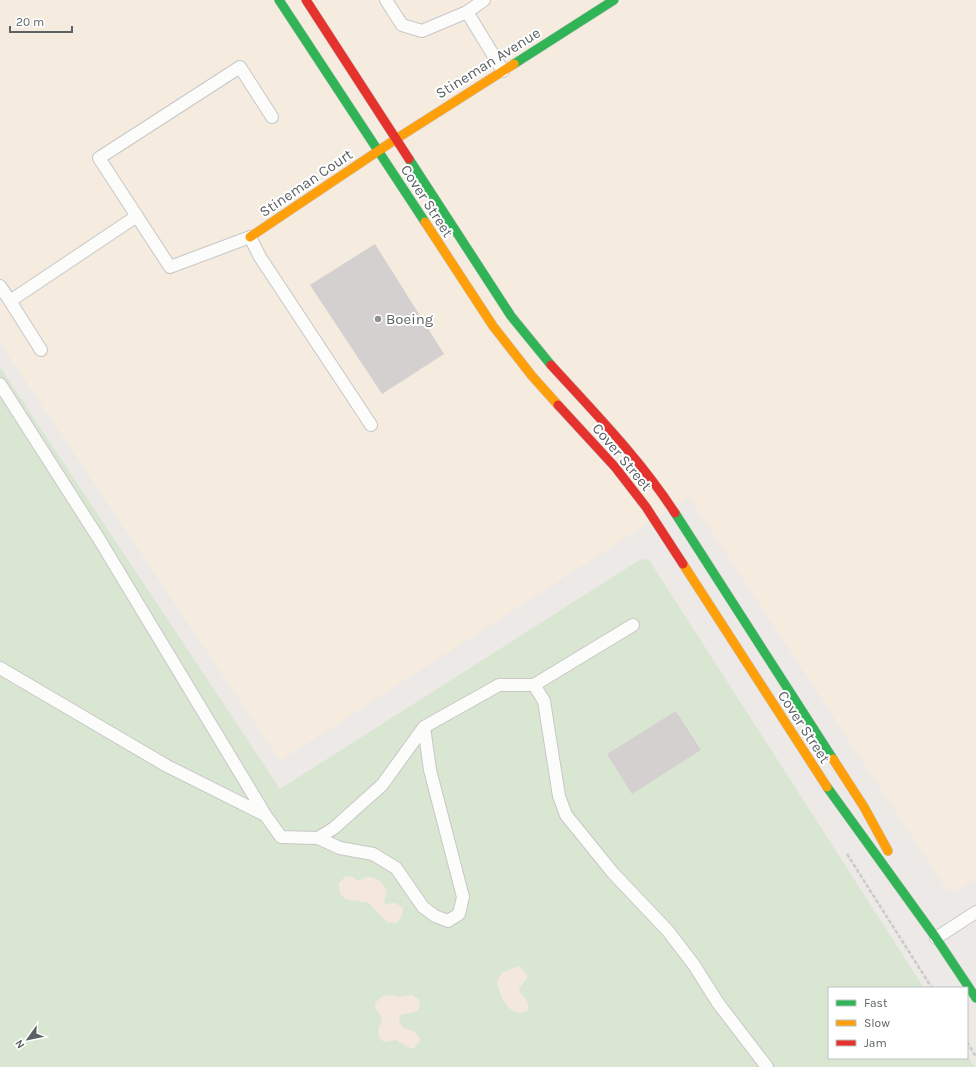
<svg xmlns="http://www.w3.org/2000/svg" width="976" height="1067" viewBox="0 0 976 1067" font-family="Karla,sans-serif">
  <rect width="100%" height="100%" fill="#ece9e6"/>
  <path fill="#f5ebdf" d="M0,0H976V879L955,892L947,890L689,497L280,761L0,343Z"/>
  <path fill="#d9e7d2" d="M0,367L280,789L641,559L649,560L924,988H829V1058H967V1055L975,1067H0Z"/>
  <path fill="#f4e8dc" d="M351,876L358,881C361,880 364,878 367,877C376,876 385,884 387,892L384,901L385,904L395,903L403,908C403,915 401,919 396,923L387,922L369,903L345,899L340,893L339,883L345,877Z
    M519,966L527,975L526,980L519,988C520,997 530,998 528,1010C511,1021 499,996 497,981L503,972Z
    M393,995L399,997L412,995L420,1000L419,1009L416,1012L400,1015L399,1022C405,1034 414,1024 420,1040L414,1048H410L396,1040L385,1042C373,1036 380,1027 382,1018L375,1007V1003L383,996Z"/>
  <path fill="#d3d0cf" d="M375,244L444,354L382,394L310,285Z
    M676,711L701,750L632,794L607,754Z"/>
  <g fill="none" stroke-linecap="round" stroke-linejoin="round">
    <defs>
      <path id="lane" d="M386,0L402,25L422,31L467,12L484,0
        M467,12L503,71
        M272,117L240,67L99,158L170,267L250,237L260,257L371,425
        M0,286L10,301L137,216
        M10,301L41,350
        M0,384L99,539L266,816L281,837L318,838L334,828L382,785L424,727L499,685H534L633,625
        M0,668L167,766L265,815
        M534,685L544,701L559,796L566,815L613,873L668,931L694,965L718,1003L767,1067
        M318,838L340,848L373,854L396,868L423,907L435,916L448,921L459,914L463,897L430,770L424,727
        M936,938L976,912"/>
      <path id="fast" d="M279,0L425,222
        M514,64L614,0
        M409,159L511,316L551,365
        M675,513L833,759
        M827,787L936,938L976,998"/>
      <path id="slow" d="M425,222L493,326L532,376L558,405
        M250,237L396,139L514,64
        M683,564L827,787
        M833,759L864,807L888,851"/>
      <path id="jam" d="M306,0L409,159
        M551,365C594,412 640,459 675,513
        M558,405L615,467L646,507L683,564"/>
    </defs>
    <use href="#lane" stroke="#c8c7c6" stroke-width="14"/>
    <use href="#fast" stroke="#c8c8c8" stroke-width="10"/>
    <use href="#slow" stroke="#c8c8c8" stroke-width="10"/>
    <use href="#jam" stroke="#c8c8c8" stroke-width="10"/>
    <path stroke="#c8ccc9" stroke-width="2.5" stroke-dasharray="4 2" stroke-linecap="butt" d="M847,854L932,988
      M967,1042L976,1057"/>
    <use href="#lane" stroke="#fcfcfb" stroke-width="12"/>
    <use href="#fast" stroke="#30b455" stroke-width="9"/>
    <use href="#slow" stroke="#ff9f0a" stroke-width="9"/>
    <use href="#jam" stroke="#e5322d" stroke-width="9"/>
  </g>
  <circle fill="#8e9192" stroke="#fff" stroke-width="1.5" cx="378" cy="319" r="4"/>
  <g text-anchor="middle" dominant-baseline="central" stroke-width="4" stroke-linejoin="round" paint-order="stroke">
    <g font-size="15" fill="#5c6264" stroke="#fff">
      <text transform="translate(488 63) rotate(-32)">Stineman Avenue</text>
      <text transform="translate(306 183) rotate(-34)">Stineman Court</text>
      <text transform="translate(427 201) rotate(57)">Cover Street</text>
      <text transform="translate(622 457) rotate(50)">Cover Street</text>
      <text transform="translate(804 727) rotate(57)">Cover Street</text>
    </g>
    <g font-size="15" fill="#5c6264" stroke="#fff" text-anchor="start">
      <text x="386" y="319">Boeing</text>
    </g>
  </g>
  <rect x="828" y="987" width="140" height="72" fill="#ffffff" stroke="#bec0c1"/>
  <rect x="836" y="1000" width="20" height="6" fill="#30b455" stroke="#bec0c1"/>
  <text x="864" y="1007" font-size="12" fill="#5c6264">Fast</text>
  <rect x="836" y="1020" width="20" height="6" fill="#ff9f0a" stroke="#bec0c1"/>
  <text x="864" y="1027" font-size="12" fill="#5c6264">Slow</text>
  <rect x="836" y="1040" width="20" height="6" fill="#e5322d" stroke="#bec0c1"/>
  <text x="864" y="1047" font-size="12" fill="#5c6264">Jam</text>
  <g transform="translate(28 1039) rotate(237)" stroke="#ffffff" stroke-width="3" paint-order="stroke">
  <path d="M0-3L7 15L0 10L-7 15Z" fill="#5c6264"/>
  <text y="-6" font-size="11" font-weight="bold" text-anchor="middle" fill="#5c6264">N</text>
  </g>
  <path d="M10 26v6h62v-6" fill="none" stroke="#5c6264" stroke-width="2"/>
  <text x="16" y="26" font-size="12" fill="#5c6264" stroke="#ffffff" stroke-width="3" paint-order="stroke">20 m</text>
</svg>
